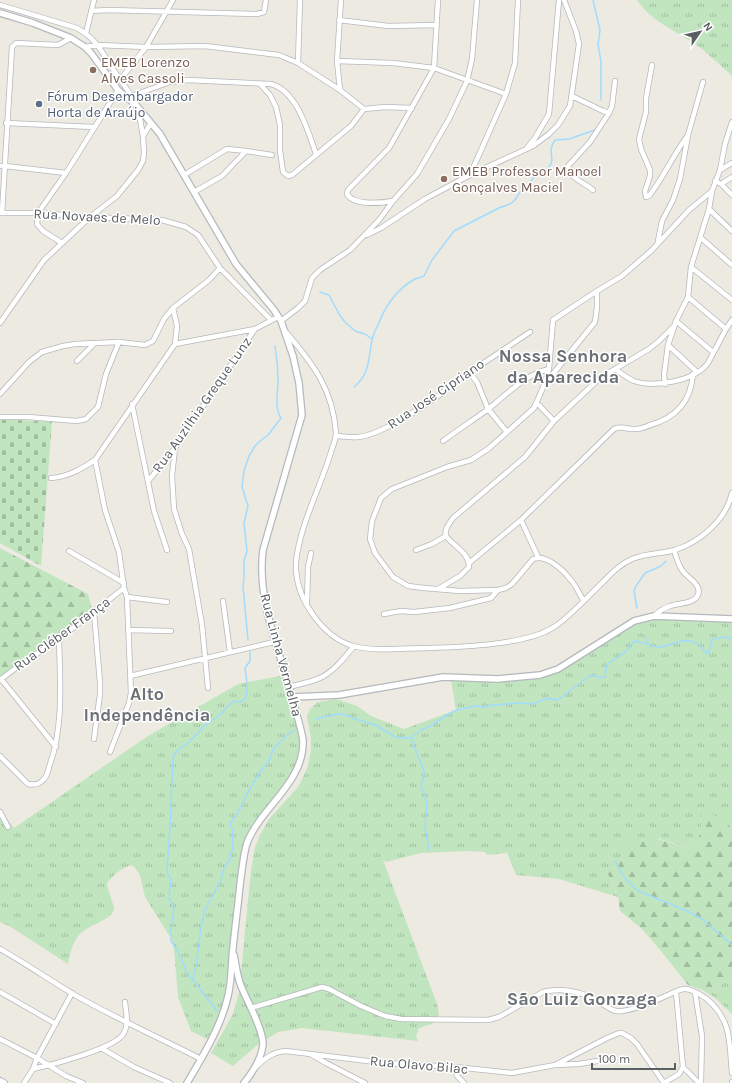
<svg xmlns="http://www.w3.org/2000/svg" width="732" height="1083" viewBox="0 0 732 1083" font-family="Karla,sans-serif">
  <defs>
    <pattern id="grass-tufts" width="24" height="20" patternUnits="userSpaceOnUse"><rect width="24" height="20" fill="#c1e5be"/><path d="M3 7l-1-3M5 7V3M7 7l1-3M15 17l-1-3M17 17v-4M19 17l1-3" fill="none" stroke="#a0bd9e"/></pattern>
    <pattern id="forest-firs" width="22" height="20" patternUnits="userSpaceOnUse"><rect width="22" height="20" fill="#c1e5be"/><path d="M5 1l3.5 6h-7zM16 11l3.5 6h-7z" fill="#a0bd9e"/></pattern>
    <pattern id="cemetery-stones" width="16" height="16" patternUnits="userSpaceOnUse"><rect width="16" height="16" fill="#c1e5be"/><path d="M2 7V4a2 2 0 0 1 4 0v3zM10 15v-3a2 2 0 0 1 4 0v3z" fill="#a0bd9e"/></pattern>
  </defs>
  <rect width="100%" height="100%" fill="#edeae2"/>
  <path fill="url(#grass-tufts)" d="M637,0H732V76C720,65 708,53 694,43C674,30 651,21 637,0Z
    M649,618L732,622V828L698,807C702,828 706,833 689,849L674,843L659,839L624,854L617,867L607,872L618,897L559,879L516,875L507,853L487,855L485,852L468,851L421,853L386,862L383,860L437,1004L439,1015L432,1024L419,1028L416,1036L418,1041L302,1028L278,1032L256,1046L233,1066L211,1053L233,1014L239,993L251,870L255,847L261,833L269,819L298,787L307,769L311,751V738L307,717L310,709L318,702L336,699L357,706L371,716L404,729L456,710L451,680L501,682L559,670L575,662L627,626Z
    M285,675L301,740L300,758L286,785L261,813L249,836L232,967L224,1010L207,1039L191,1031L178,997L174,949L172,940L145,897L140,875L135,868L132,865C120,868 114,875 107,883C107,890 115,906 114,910C110,921 87,925 79,935C72,943 70,954 68,964L11,927L0,922V810L14,828L148,736L238,684Z
    M732,978V1014L714,997L702,990L718,986Z"/>
  <path fill="url(#forest-firs)" d="M0,548L88,594L92,610L0,676Z
    M698,807L709,811L732,828V978L718,986L702,990L688,985L661,951L642,929L620,911L618,896L607,872L617,867L624,854L626,842C651,835 665,840 689,849C704,835 703,827 698,807Z"/>
  <path fill="url(#cemetery-stones)" d="M0,419L52,422L41,566L0,543Z"/>
  <g fill="none" stroke-linecap="round" stroke-linejoin="round">
    <path stroke="#a1dcfe" stroke-width="1.5" d="M593,0L600,30L598,45L601,61V100
      M320,292L329,295L339,314L344,321L355,331L365,334L372,339
      M354,387C370,374 368,360 372,340C373,334 376,329 379,323C385,306 398,288 415,279C418,278 421,277 424,276L432,260L454,231L499,208L510,204L514,201L521,191L527,189L534,176C538,172 544,172 548,168C557,159 546,152 555,140L569,139L595,130
      M637,608L634,591L636,586L645,573L661,566L666,561
      M645,637L648,644
      M248,640L243,586L244,578V561L247,551L244,523L248,506L242,487L244,471L249,456L255,446L260,441L268,435L281,418C274,407 278,394 278,381C278,369 277,358 275,346
      M315,719L338,714L347,715L355,719L376,725L395,737L406,738H411L421,730L430,726L454,711L461,709L475,706L484,707L495,705L518,703L532,704L548,698L555,700L559,699L591,675L603,678L605,677L607,665L629,649L632,643L636,641C643,643 652,647 660,647C673,645 686,635 699,645C702,647 704,651 707,654C711,650 709,644 713,639L727,637L732,639
      M411,738L425,774L421,786L427,803L425,827L429,850
      M615,861L625,879L638,891L685,910L702,919L732,945
      M193,979L196,965L201,928L204,912L221,880L224,868L230,859L233,846L232,829L230,824L241,807L247,794L260,772L270,759L273,749L285,737L294,730
      M217,1011L186,971L178,951L171,941V928L174,909L169,898L171,879L168,875L167,870L170,827L173,757L177,751L190,741L205,725L220,715L228,706L234,701L240,702L244,700C250,691 246,678 245,668L250,661V652"/>
    <defs>
      <path id="minor" d="M0,5L77,28C98,40 102,53 115,72C122,83 130,92 136,104
        M91,11L108,10L257,14L264,12L266,0
        M339,20L388,26L436,25
        M86,33L94,0
        M85,47L98,45L146,47L205,46L279,55L298,63L340,90L364,109L385,107L412,108
        M337,61L393,63L434,68L506,94
        M298,63L300,0
        M652,65L646,98V112L639,139L641,149L650,170V176L645,191L646,197L649,196C664,177 673,155 688,135
        M120,80L146,47L173,0
        M261,85L270,95L276,107L280,125V150L283,172L288,176L292,175L351,126L364,109
        M340,90L337,61L341,0
        M572,96L603,111L609,113L612,106L615,81
        M126,98L170,82L188,80L271,84C297,91 308,131 316,154
        M6,123L94,127
        M143,136L151,123
        M527,148L535,138L549,114L559,0
        M0,166H5L66,173
        M720,170L732,163
        M184,175L227,149L246,151
        M470,175L506,94L515,63L518,0
        M715,181L721,184L732,195
        M721,184L732,177
        M593,190C585,183 569,178 568,166L590,142L609,113
        M194,192L222,176L246,151L272,155
        M393,201C381,203 354,206 347,194L348,190L389,148L434,68L438,0
        M709,209L732,231
        M0,213H38L90,217L162,220L186,227L198,235L220,268L271,320
        M2,213L12,47L16,43L58,45L71,38
        M367,235L381,228L425,199L470,175L533,146L549,134L558,125L570,106L579,44L576,31L564,0
        M701,238L732,265
        M658,241L662,221L673,200L680,179L688,135L703,82
        M62,243L43,231L37,224L38,213L66,173L118,90
        M691,267L732,300
        M688,297L726,329
        M281,321L298,308L305,301L312,278L320,270L350,250L379,220L393,201L417,174L449,119L467,81L472,59L477,0
        M676,321L713,352
        M0,323L44,260L90,217L117,196L138,170L143,161L144,153L143,136L138,108
        M286,332C313,364 333,389 336,433C336,439 333,446 331,452C324,475 314,497 306,520C301,535 295,554 296,570C298,601 323,637 353,646C374,652 407,648 429,648C462,647 526,645 554,627C570,617 589,595 604,581C612,572 621,564 632,559C646,553 661,554 675,550C700,542 726,520 732,493
        M175,344L255,329L278,317
        M668,345L697,372
        M77,361L94,344
        M615,369C621,373 627,378 634,381C654,388 695,381 708,363L726,329L732,320
        M469,372L477,382L488,409L507,432
        M548,380L595,322L597,307V291L622,276L652,250L689,210L712,191L720,170L725,144L732,122
        M665,384L664,375L668,345L676,321L688,297L691,267L709,209L712,191
        M0,394L29,362L42,352L63,346L75,344L119,342L145,345L153,341L164,319L173,308L209,280L220,268
        M537,403L554,421
        M132,404L154,511L167,550
        M0,417H28L77,421L86,419L98,407L106,374L119,342
        M336,436C343,436 351,438 358,437C384,435 440,396 461,378L530,332
        M443,441C458,430 473,420 487,410C508,394 522,376 549,369
        M175,448L172,476L174,509L182,534L189,549L202,625L208,688
        M95,460L105,510L119,552L124,588L127,597L131,693L129,703L110,752
        M51,478C68,477 81,469 95,460L175,344L177,326L173,308
        M149,480L175,448L255,329
        M416,550L432,544L446,536
        M69,551L124,583
        M538,557L521,520L614,429C622,425 627,430 635,429C640,429 646,427 650,425C676,418 691,401 693,374
        M469,563L521,520
        M438,589L460,576L469,567C470,553 453,546 446,536C444,529 449,524 453,518L525,457L554,421L600,378L649,349L659,341L673,327
        M127,597L167,602
        M223,601L230,652
        M584,601C579,594 576,585 570,579C562,569 546,554 533,559L512,584L506,588L498,590L460,591L424,588L408,586L393,577L375,553L370,539L372,521L381,498L392,489L447,467L471,460L488,449L534,408L545,383L549,369L553,320L597,291
        M307,603L308,567L311,553
        M384,614L401,611L414,612L450,608L491,598L498,590
        M654,616C659,611 664,608 670,606C678,603 694,604 698,595C702,584 688,579 682,570C678,564 676,557 674,550
        M128,630L171,631
        M130,676L274,642
        M1,679L56,747
        M0,680L21,664L59,639L124,588
        M289,687C300,684 312,682 322,677C335,670 345,657 354,646
        M94,739L100,694V683L94,612
        M0,756L28,784C33,785 38,785 42,781C46,778 48,772 49,767C64,727 60,682 59,639
        M0,812L8,827
        M0,949C25,963 48,979 73,994C115,1018 158,1037 201,1059
        M0,992L56,1024
        M695,992L702,1036L701,1083
        M251,1008L322,987L329,989L361,1006L385,1016L401,1019L488,1020L499,1017L543,992C563,987 580,991 598,1001C603,1004 610,1010 616,1011C628,1013 657,1000 668,995C673,993 679,989 685,989C693,989 701,995 707,999C732,1021 729,1041 732,1073
        M0,1039L37,1058L66,1076L83,1083
        M101,1048L134,1067L170,1083
        M312,1055L326,1063L365,1083
        M557,1064L607,1038L619,1033H622L631,1038L637,1044L664,1083
        M256,1067C265,1058 273,1052 286,1051L384,1063L455,1067L512,1073L555,1065L579,1064L597,1061
        M455,1067L457,1076L464,1083
        M683,1067L699,1083
        M33,1069C51,1065 117,1048 124,1033C129,1023 126,1013 125,1002
        M24,1083L33,1069L37,1058L72,993
        M664,1083L679,1074L683,1067L676,992
        M732,1083V1082"/>
      <path id="tertiary" d="M0,13L33,23L71,38L85,47L91,53L118,90L136,105L160,134L236,264L274,310L281,321L293,356L299,383L302,415L263,550C256,604 283,657 295,709C298,719 302,731 303,741C304,783 261,807 247,843C243,856 242,871 240,885C238,906 235,927 233,948C231,964 232,980 228,996C221,1027 203,1056 187,1083
        M292,697L339,695L443,677L498,679L540,675L558,669L634,621L654,616L732,619
        M234,955C236,965 237,976 241,986C247,1001 263,1029 263,1044C262,1057 252,1073 244,1083"/>
      <path id="secondary" d="M0,1081L4,1083"/>
    </defs>
    <use href="#minor" stroke="#b5b8bc" stroke-width="6"/>
    <use href="#tertiary" stroke="#b5b8bc" stroke-width="8"/>
    <use href="#secondary" stroke="#b4b8bc" stroke-width="8"/>
    <use href="#minor" stroke="#fff" stroke-width="4.5"/>
    <use href="#tertiary" stroke="#fff" stroke-width="5.5"/>
    <use href="#secondary" stroke="#fff" stroke-width="6"/>
  </g>
  <g fill="#8d6e63" stroke="#fff" stroke-width="1.5">
    <circle cx="93" cy="70" r="4"/>
    <circle cx="444" cy="179" r="4"/>
  </g>
  <circle fill="#5c6f8a" stroke="#fff" stroke-width="1.5" cx="39" cy="104" r="4"/>
  <g text-anchor="middle" dominant-baseline="central" stroke-width="3" stroke-linejoin="round" paint-order="stroke">
    <g font-size="14" fill="#785e54" stroke="#fff" text-anchor="start">
      <text x="101" y="62">EMEB Lorenzo<tspan x="101" dy="16">Alves Cassoli</tspan></text>
      <text x="452" y="171">EMEB Professor Manoel<tspan x="452" dy="16">Gonçalves Maciel</tspan></text>
    </g>
    <g font-size="14" fill="#4e5e75" stroke="#fff" text-anchor="start">
      <text x="47" y="96">Fórum Desembargador<tspan x="47" dy="16">Horta de Araújo</tspan></text>
    </g>
    <g font-size="14" fill="#5a5f63" stroke="#fff">
      <text transform="translate(97 217) rotate(3)">Rua Novaes de Melo</text>
      <text transform="translate(436 394) rotate(-34)">Rua José Cipriano</text>
      <text transform="translate(202 405) rotate(-55)">Rua Auzilhia Greque Lunz</text>
      <text transform="translate(62 634) rotate(-36)">Rua Cléber França</text>
      <text transform="translate(281 655) rotate(75)">Rua Linha Vermelha</text>
      <text transform="translate(419 1065) rotate(5)">Rua Olavo Bilac</text>
    </g>
    <g font-size="18" font-weight="bold" fill="#6b7175" stroke="#fff">
      <text x="563" y="356">Nossa Senhora<tspan x="563" dy="21">da Aparecida</tspan></text>
      <text x="147" y="694">Alto<tspan x="147" dy="21">Independência</tspan></text>
      <text x="582" y="999">São Luiz Gonzaga</text>
    </g>
  </g>
  <g transform="translate(700 32) rotate(56)" stroke="#ffffff" stroke-width="3" paint-order="stroke">
  <path d="M0-3L7 15L0 10L-7 15Z" fill="#5a5f63"/>
  <text y="-6" font-size="11" font-weight="bold" text-anchor="middle" fill="#5a5f63">N</text>
  </g>
  <path d="M592 1063v6h83v-6" fill="none" stroke="#5a5f63" stroke-width="2"/>
  <text x="598" y="1063" font-size="12" fill="#5a5f63" stroke="#ffffff" stroke-width="3" paint-order="stroke">100 m</text>
</svg>
